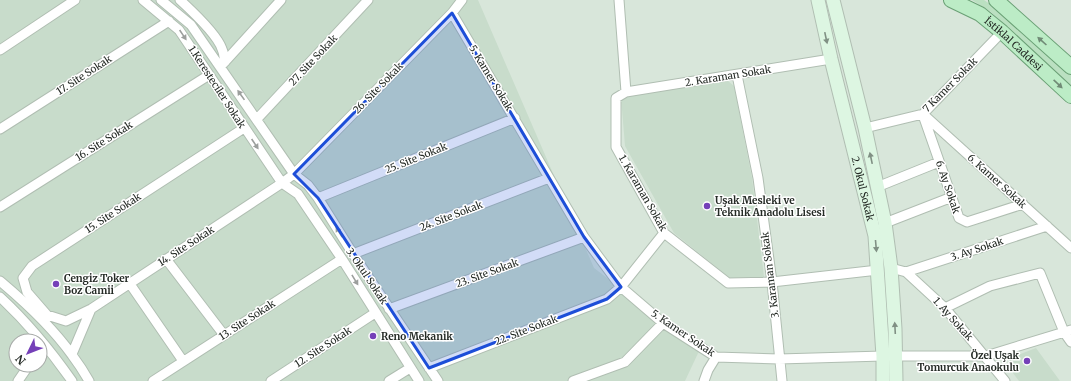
<svg xmlns="http://www.w3.org/2000/svg" width="1071" height="381" viewBox="0 0 1071 381" font-family="Merriweather,serif">
  <rect width="100%" height="100%" fill="#d8e6da"/>
  <path fill="#c8dccb" fill-rule="evenodd" d="M0,0H478L594,268L700,349L685,381H0ZM16,341H40V365H16Z
    M728,81L734,86L752,178L764,277L730,278L674,233L625,146L621,97Z
    M1036,348L1060,381H1019L1007,365L1010,358Z"/>
  <path fill="#bbe0c1" d="M972,0H984L993,6L1071,74V85L991,12Z"/>
  <g fill="none" stroke-linecap="round" stroke-linejoin="round">
    <defs>
      <path id="street" d="M143,0L179,30L282,183L298,194L342,259L419,381
        M161,0L191,25L294,174L308,185L318,198L353,254L438,381
        M180,0C192,11 217,34 222,49C224,53 224,58 225,62
        M619,0L626,92L616,98V147L664,233L728,283L772,282L878,270
        M452,13L584,237L621,287L663,323L716,357L779,359L883,356H986L1071,330
        M0,50L75,0
        M221,66L281,0
        M737,75L758,178L772,282L782,381
        M626,92L831,59
        M923,114L1071,248
        M923,115L959,218L967,222L1023,204
        M257,119L368,0
        M865,128L923,114L1002,32
        M0,129L169,21
        M877,187L939,162
        M318,198L515,118
        M0,207L209,75
        M885,223L952,197
        M353,254L549,178
        M166,259L224,335
        M891,268L906,272L945,308L1005,381
        M906,272L1047,226
        M0,281C25,302 53,328 72,355C78,363 84,372 89,381
        M130,284L183,361
        M0,297C27,322 51,351 72,381
        M945,308L990,286L1040,273L1064,332L1071,342
        M389,309L584,237
        M47,315L66,321L91,309L282,183L294,174L452,13L462,0
        M47,315L27,292L23,278L32,266L244,128
        M72,354L91,309
        M429,368L607,299L621,287L664,233
        M18,381L29,365
        M153,381L342,259
        M271,381L375,313
        M389,381L410,368
        M573,381L625,362L663,323
        M704,381L708,370L716,357"/>
      <g id="secondary">
        <path id="s1" d="M818,0L831,59L875,236L883,356V381"/>
        <path d="M833,0L865,128L885,223L891,268L895,329L896,381"/>
      </g>
      <g id="primary">
        <path id="s2" d="M951,0L980,14L1002,32L1071,96"/>
        <path d="M996,0L1071,67"/>
      </g>
    </defs>
    <use href="#street" stroke="#b0beb2" stroke-width="11"/>
    <use href="#secondary" stroke="#b0beb2" stroke-width="15"/>
    <use href="#primary" stroke="#6aa075" stroke-width="16"/>
    <use href="#street" stroke="#fff" stroke-width="9"/>
    <use href="#secondary" stroke="#ddf6e2" stroke-width="13"/>
    <use href="#primary" stroke="#bcecc6" stroke-width="14"/>
  </g>
  <defs><path id="oneway-solid" d="M-6-.8H1V-3.2L6.5 0L1 3.2V.8H-6Z"/></defs>
  <g fill="#9c9f9d">
    <use href="#oneway-solid" transform="translate(183 35) rotate(56)"/>
    <use href="#oneway-solid" transform="translate(241 95) rotate(-125)"/>
    <use href="#oneway-solid" transform="translate(255 144) rotate(56)"/>
    <use href="#oneway-solid" transform="translate(339 232) rotate(-122)"/>
    <use href="#oneway-solid" transform="translate(355 280) rotate(59)"/>
  </g>
  <g fill="#809084">
    <use href="#oneway-solid" transform="translate(826 38) rotate(78)"/>
    <use href="#oneway-solid" transform="translate(871 158) rotate(-102)"/>
    <use href="#oneway-solid" transform="translate(876 246) rotate(85)"/>
    <use href="#oneway-solid" transform="translate(895 328) rotate(-93)"/>
  </g>
  <g fill="#708b76">
    <use href="#oneway-solid" transform="translate(1042 41) rotate(-138)"/>
    <use href="#oneway-solid" transform="translate(1058 84) rotate(43)"/>
  </g>
  <path fill="#1d4ed8" fill-opacity="0.2" stroke="#1d4ed8" stroke-width="3" stroke-linejoin="round" d="M452,13L584,237L621,287L607,299L429,368L318,198L294,174Z"/>
  <g fill="#7540b8" stroke="#fff" stroke-width="1.5">
    <circle cx="707" cy="206" r="4"/>
    <circle cx="56" cy="284" r="4"/>
    <circle cx="373" cy="336" r="4"/>
    <circle cx="1027" cy="361" r="4"/>
  </g>
  <g text-anchor="middle" dominant-baseline="central" stroke-width="3" stroke-linejoin="round" paint-order="stroke">
    <g font-size="10" fill="#242a25" stroke="#fff">
      <text stroke="none"><textPath href="#s2" startOffset="77">İstiklal Caddesi</textPath></text>
      <text transform="translate(313 60) rotate(-47)">27. Site Sokak</text>
      <text transform="translate(84 75) rotate(-33)">17. Site Sokak</text>
      <text transform="translate(728 76) rotate(-9)">2. Karaman Sokak</text>
      <text transform="translate(491 78) rotate(59)">5. Kamer Sokak</text>
      <text transform="translate(950 85) rotate(-45)">7 Kamer Sokak</text>
      <text transform="translate(217 87) rotate(57)">1.Keresteciler Sokak</text>
      <text transform="translate(378 88) rotate(-46)">26. Site Sokak</text>
      <text transform="translate(104 141) rotate(-32)">16. Site Sokak</text>
      <text transform="translate(416 158) rotate(-22)">25. Site Sokak</text>
      <text transform="translate(997 181) rotate(42)">6. Kamer Sokak</text>
      <text transform="translate(948 187) rotate(71)">6. Ay Sokak</text>
      <text stroke="none"><textPath href="#s1" startOffset="194">2. Okul Sokak</textPath></text>
      <text transform="translate(643 193) rotate(60)">1. Karaman Sokak</text>
      <text transform="translate(113 213) rotate(-33)">15. Site Sokak</text>
      <text transform="translate(451 216) rotate(-21)">24. Site Sokak</text>
      <text transform="translate(186 246) rotate(-33)">14. Site Sokak</text>
      <text transform="translate(977 249) rotate(-18)">3. Ay Sokak</text>
      <text transform="translate(487 273) rotate(-20)">23. Site Sokak</text>
      <text transform="translate(770 275) rotate(-97)">3. Karaman Sokak</text>
      <text transform="translate(367 276) rotate(56)">3. Okul Sokak</text>
      <text transform="translate(953 319) rotate(48)">1. Ay Sokak</text>
      <text transform="translate(247 320) rotate(-33)">13. Site Sokak</text>
      <text transform="translate(526 330) rotate(-21)">22. Site Sokak</text>
      <text transform="translate(683 333) rotate(34)">5. Kamer Sokak</text>
      <text transform="translate(323 347) rotate(-33)">12. Site Sokak</text>
    </g>
    <g font-size="10" font-weight="bold" fill="#242a25" stroke="#fff" text-anchor="start">
      <text x="715" y="200">Uşak Mesleki ve<tspan x="715" dy="12">Teknik Anadolu Lisesi</tspan></text>
      <text x="64" y="278">Cengiz Toker<tspan x="64" dy="12">Boz Camii</tspan></text>
      <text x="381" y="336">Reno Mekanik</text>
      <text x="1019" y="355" text-anchor="end">Özel Uşak<tspan x="1019" dy="12">Tomurcuk Anaokulu</tspan></text>
    </g>
  </g>
  <g transform="translate(28 353) rotate(227)"><circle r="19" fill="#ffffff" stroke="#a7aaa8"/>
  <path d="M0-3L7 15L0 10L-7 15Z" fill="#7540b8"/>
  <text y="-6" font-size="11" font-weight="bold" text-anchor="middle" fill="#242a25">N</text>
  </g>
</svg>
